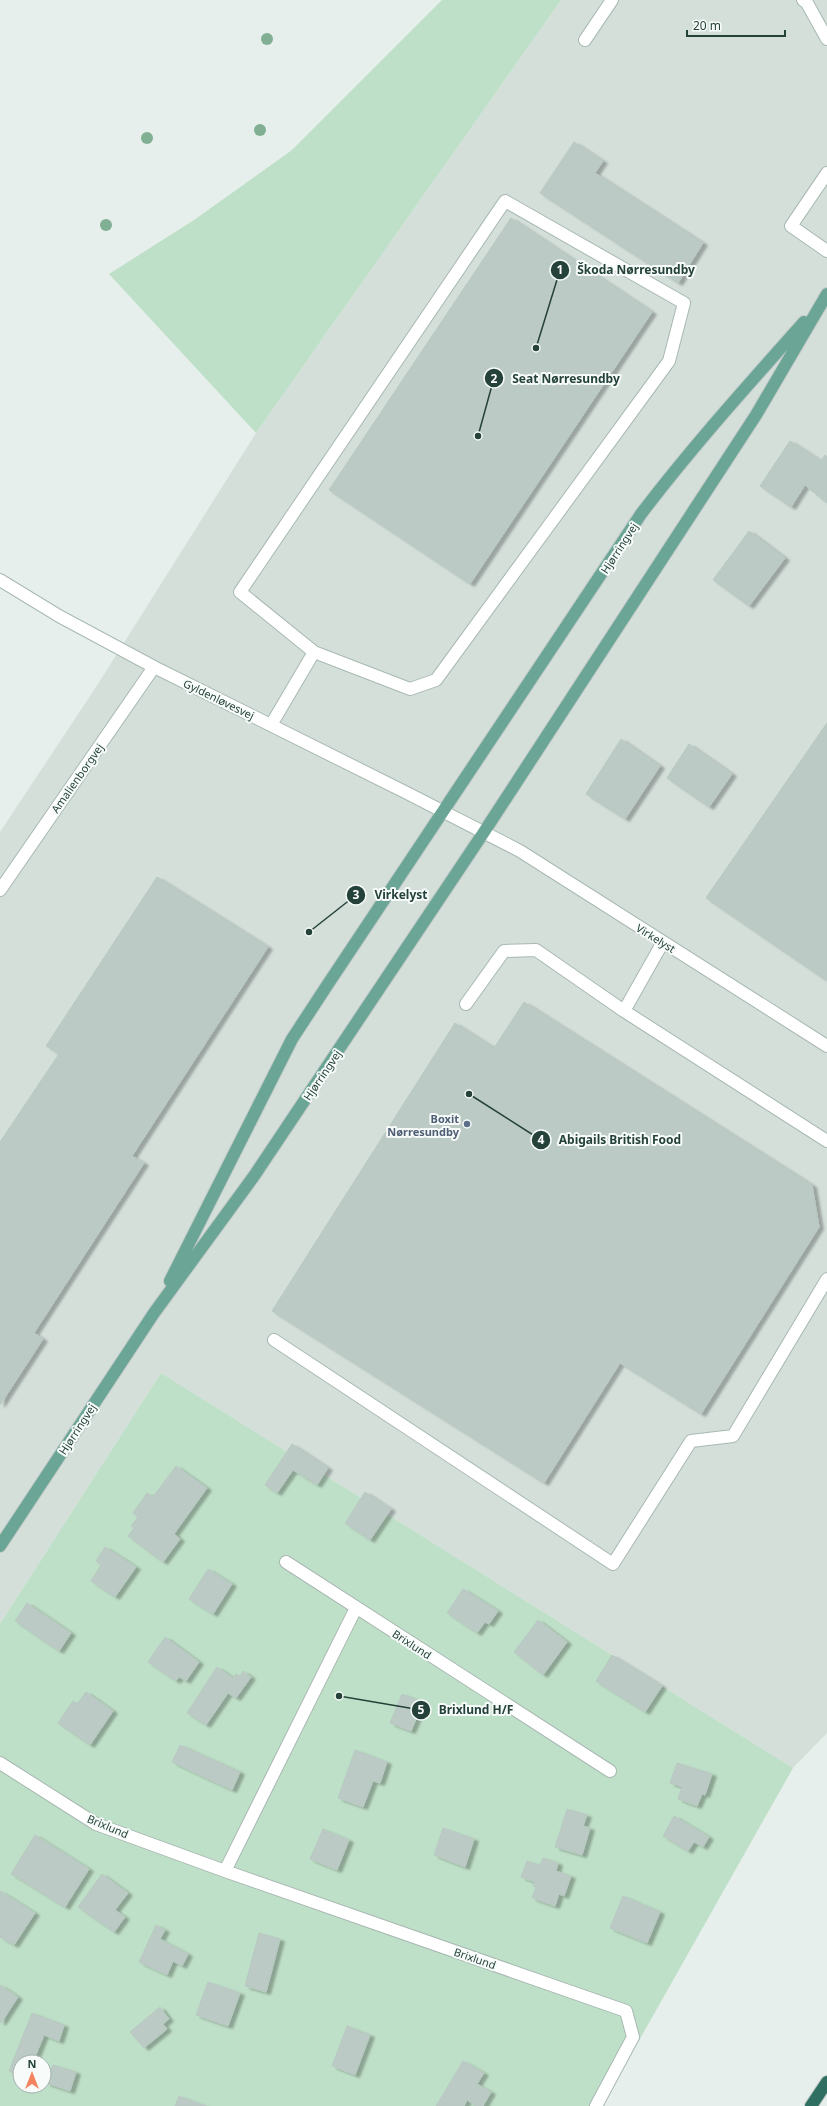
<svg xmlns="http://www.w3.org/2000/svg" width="827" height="2106" viewBox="0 0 827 2106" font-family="'Noto Sans',sans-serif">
  <defs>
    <filter id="shadow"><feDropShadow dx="4.5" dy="2.5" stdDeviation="1" flood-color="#0004"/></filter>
  </defs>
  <rect width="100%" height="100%" fill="#e6efeb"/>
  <path fill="#d4dfda" d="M561,0H827V1733L793,1768L161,1373L0,1624V832L98,684L256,433Z"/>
  <path fill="#bfe0c8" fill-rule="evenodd" d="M442,0H561L256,433L109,274L194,220L292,150Z
    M161,1373L793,1768L602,2106H0V1624ZM20,2062H44V2086H20Z"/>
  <path fill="#bbcac4" stroke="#b8c9c2" filter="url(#shadow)" d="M574,142L603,161L595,173L703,243L678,283L540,193Z
    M511,218L652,312L470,584L329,490Z
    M790,441L821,461L825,455L827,457V503L805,485L791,507L760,486Z
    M749,531L785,558L749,606L713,580Z
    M827,723V981L706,898Z
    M621,739L660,766L625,819L586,794Z
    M689,744L732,774L709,807L667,778Z
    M157,877L268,947L132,1156L144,1163L34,1333L43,1339L0,1405V1142L59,1054L46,1046Z
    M524,1002L812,1185L819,1227L701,1414L620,1363L544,1483L272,1311L455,1023L494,1048Z
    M292,1444L328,1468L317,1485L293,1470L277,1493L265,1485Z
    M176,1466L207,1488L174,1534L180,1539L163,1562L128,1536L134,1528L131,1526L138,1517L133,1513L147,1493L153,1497Z
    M365,1492L391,1509L370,1540L345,1523Z
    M105,1547L136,1567L115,1597L91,1581L101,1565L96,1561Z
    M208,1569L232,1584L213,1614L189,1599Z
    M463,1589L498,1611L489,1624L485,1622L477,1633L447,1613Z
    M27,1603L71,1633L59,1651L15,1621Z
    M538,1620L567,1642L543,1675L514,1652Z
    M165,1637L199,1662L186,1681L179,1677L176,1681L148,1662Z
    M612,1655L662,1686L645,1712L596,1681Z
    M217,1667L233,1678L236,1674L240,1676L243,1671L251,1677L236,1698L228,1693L206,1725L187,1713Z
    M86,1692L113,1711L90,1745L58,1723L73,1701L77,1704Z
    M402,1694L423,1702L411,1731L390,1723Z
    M180,1745L240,1772L232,1790L172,1762Z
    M355,1750L387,1762L380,1783L373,1781L363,1807L338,1798Z
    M677,1763L712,1774L705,1795L702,1794L697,1806L678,1799L682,1787L670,1783Z
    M567,1809L587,1815L583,1826L590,1828L582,1855L555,1847Z
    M674,1816L709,1837L703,1847L694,1842L688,1851L663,1836Z
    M443,1828L474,1839L465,1867L434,1855Z
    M323,1829L349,1840L337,1870L310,1859Z
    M35,1835L89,1869L65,1907L11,1874Z
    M543,1858L558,1863L556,1871L571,1876L564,1896L559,1894L555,1906L532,1898L536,1887L533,1886L535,1882L521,1877L527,1861L540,1865Z
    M102,1874L128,1893L115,1910L125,1917L114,1932L78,1907Z
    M0,1891L35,1913L14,1945L0,1937Z
    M623,1896L660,1912L647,1943L610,1928Z
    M156,1925L165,1930L160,1939L188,1954L182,1966L173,1961L167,1975L139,1962Z
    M259,1933L280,1939L266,1992L245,1986Z
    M208,1982L240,1993L228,2026L196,2015Z
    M0,1985L18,1997L1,2023L0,2022Z
    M160,2007L169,2019L163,2024L167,2029L144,2048L130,2032Z
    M32,2013L64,2025L59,2041L44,2035L33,2062H20V2075L9,2071Z
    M347,2026L370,2035L355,2075L332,2066Z
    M463,2061L484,2073L477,2084L491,2092L483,2106H476L467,2100L464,2106H436Z
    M53,2065L76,2072L70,2091L46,2083Z
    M179,2096L206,2106H175Z"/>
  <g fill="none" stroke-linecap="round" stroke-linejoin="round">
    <defs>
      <path id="minor" d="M803,0L807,3L827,39
        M585,40L612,0
        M827,173L791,226L827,251
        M0,580L59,616L154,667L407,793L520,851L827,1046
        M271,725L314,652L410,689L436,680L669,361L684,303L505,201L240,592L314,652
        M0,890L154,667
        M466,1004L504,951L536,950L624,1011L827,1141
        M624,1011L663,942
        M274,1340L613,1564L691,1441L733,1436L827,1279
        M286,1562L610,1771
        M0,1763L96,1824L225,1871L626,2011L633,2037L596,2106
        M225,1871L356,1608"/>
      <path id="major" d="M170,1281L292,1039L328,984L641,514C692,447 748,385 804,322
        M0,1546L154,1313L254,1176L484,832L756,415L827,294"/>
      <path id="highway" d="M811,2106L827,2082"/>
    </defs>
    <use href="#minor" stroke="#a8b8b2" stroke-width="14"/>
    <use href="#major" stroke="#c2cac8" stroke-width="14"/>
    <use href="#highway" stroke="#c2cac8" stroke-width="14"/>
    <use href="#minor" stroke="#fff" stroke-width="12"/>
    <use href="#major" stroke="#6aa596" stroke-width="12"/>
    <use href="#highway" stroke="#2f6f62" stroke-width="12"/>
  </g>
  <g fill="#80af93">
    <circle cx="267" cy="39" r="6"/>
    <circle cx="260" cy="130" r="6"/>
    <circle cx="147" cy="138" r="6"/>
    <circle cx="106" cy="225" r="6"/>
  </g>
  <circle fill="#5c6f8a" stroke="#f7fbf9" stroke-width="1.5" cx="467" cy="1124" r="4"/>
  <g text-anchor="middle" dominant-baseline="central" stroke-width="4" stroke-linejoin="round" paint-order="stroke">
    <g font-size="11" fill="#24423a" stroke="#f7fbf9">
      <text transform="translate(619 548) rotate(-57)">Hjørringvej</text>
      <text transform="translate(219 699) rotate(26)">Gyldenløvesvej</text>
      <text transform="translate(77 778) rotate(-55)">Amalienborgvej</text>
      <text transform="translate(656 938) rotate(32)">Virkelyst</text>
      <text transform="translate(322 1075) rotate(-56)">Hjørringvej</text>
      <text transform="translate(77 1429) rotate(-57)">Hjørringvej</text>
      <text transform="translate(412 1644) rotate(33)">Brixlund</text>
      <text transform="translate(108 1826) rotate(23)">Brixlund</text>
      <text transform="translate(475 1958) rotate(19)">Brixlund</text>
    </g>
    <g font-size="11" font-weight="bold" fill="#4e5e75" stroke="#f7fbf9" text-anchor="end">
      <text x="459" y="1118">Boxit<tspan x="459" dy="13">Nørresundby</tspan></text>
    </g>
  </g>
  <path fill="none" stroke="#24423a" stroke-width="1.5" d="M536 348L560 270M478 436L494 378M309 932L356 895M469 1094L541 1140M339 1696L421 1710"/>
  <g fill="#24423a" stroke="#f7fbf9" stroke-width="1.5">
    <circle cx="536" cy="348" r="4"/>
    <circle cx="478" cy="436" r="4"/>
    <circle cx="309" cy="932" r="4"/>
    <circle cx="469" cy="1094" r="4"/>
    <circle cx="339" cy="1696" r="4"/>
    <circle cx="560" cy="270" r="10"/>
    <circle cx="494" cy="378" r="10"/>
    <circle cx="356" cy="895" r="10"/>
    <circle cx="541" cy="1140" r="10"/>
    <circle cx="421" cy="1710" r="10"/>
  </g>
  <g font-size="12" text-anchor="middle" font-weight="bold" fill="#fff">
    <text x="560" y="274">1</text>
    <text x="494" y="383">2</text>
    <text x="356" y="899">3</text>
    <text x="541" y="1144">4</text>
    <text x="421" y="1714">5</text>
  </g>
  <g font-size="12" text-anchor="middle" font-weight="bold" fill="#24423a" stroke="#f7fbf9" stroke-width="4" stroke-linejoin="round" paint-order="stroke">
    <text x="636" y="274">Škoda Nørresundby</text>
    <text x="566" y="383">Seat Nørresundby</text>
    <text x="401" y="899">Virkelyst</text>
    <text x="620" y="1144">Abigails British Food</text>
    <text x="476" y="1714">Brixlund H/F</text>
  </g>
  <g transform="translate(32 2074)"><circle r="19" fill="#f7fbf9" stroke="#a3b1ad"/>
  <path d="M0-3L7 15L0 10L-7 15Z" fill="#f4845f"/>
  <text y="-6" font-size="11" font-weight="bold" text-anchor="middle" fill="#24423a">N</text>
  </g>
  <path d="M687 30v6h98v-6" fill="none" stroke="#24423a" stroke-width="2"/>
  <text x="693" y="30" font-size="12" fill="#24423a" stroke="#f7fbf9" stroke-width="3" paint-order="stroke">20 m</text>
</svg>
